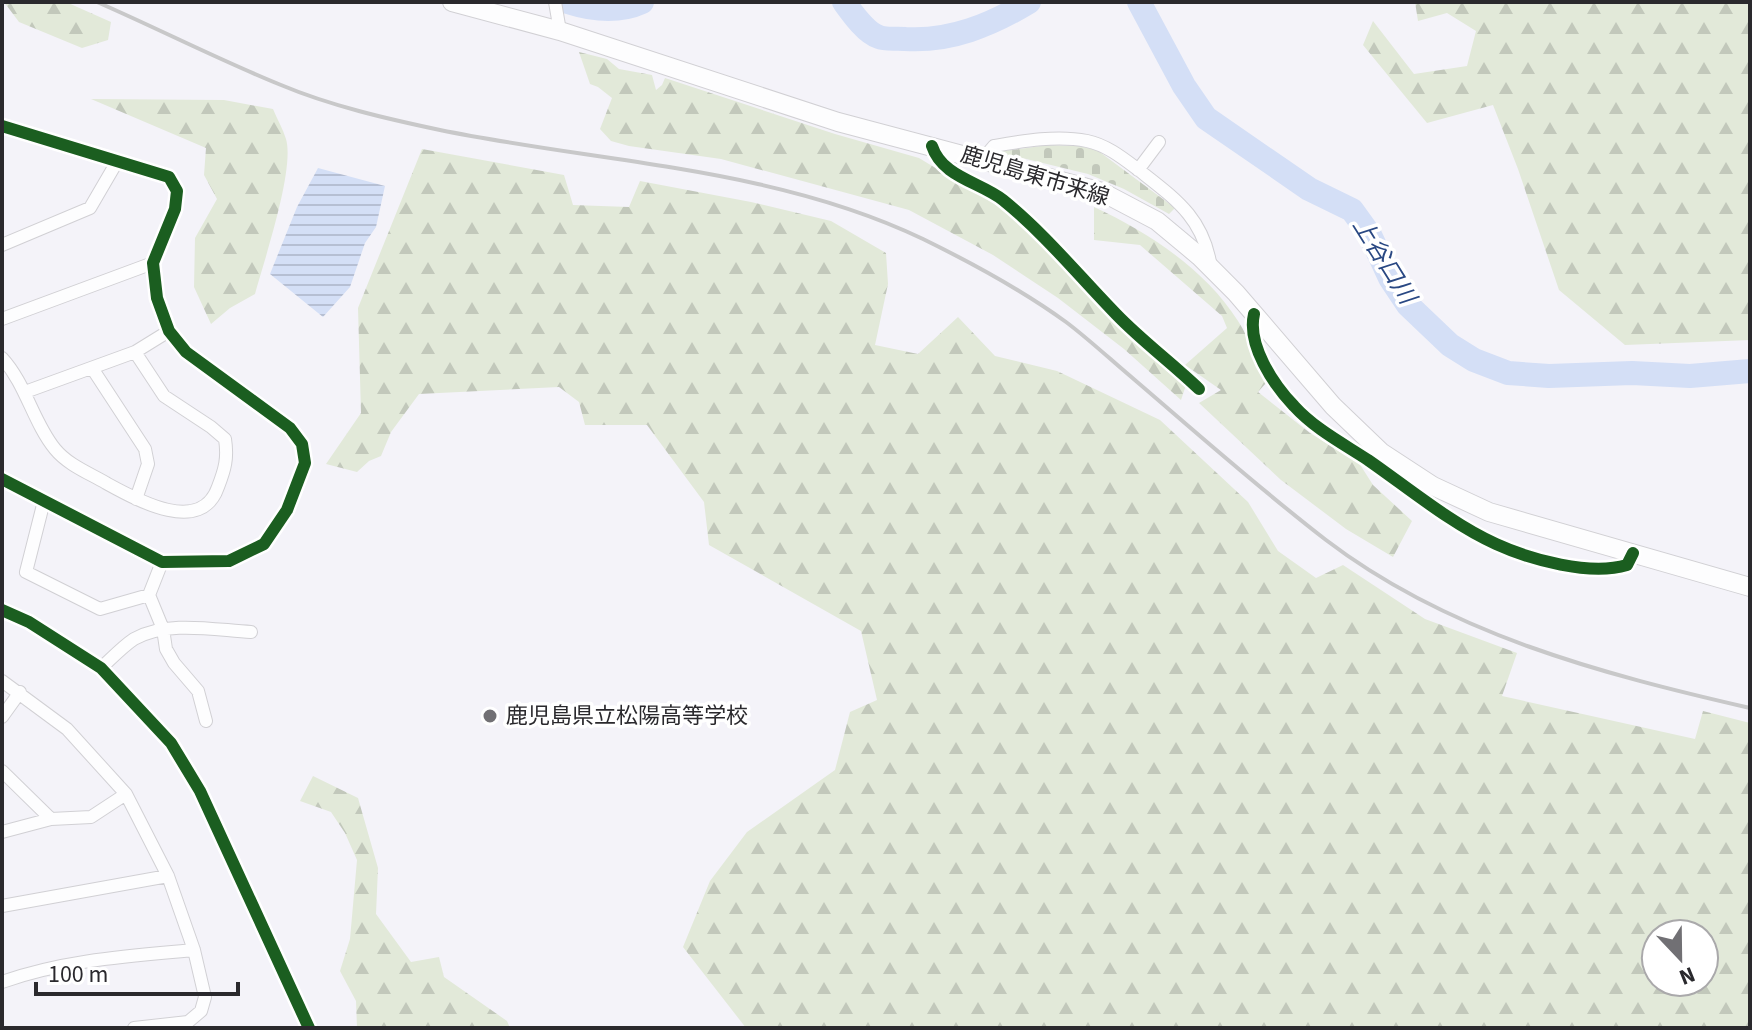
<svg xmlns="http://www.w3.org/2000/svg" width="1752" height="1030" viewBox="0 0 1752 1030" font-family="'Source Sans 3','Noto Sans JP',sans-serif">
  <defs>
    <pattern id="forest-firs" width="22" height="20" patternUnits="userSpaceOnUse" patternTransform="scale(2)"><rect width="22" height="20" fill="#e2e9d9"/><path d="M5 1l3.5 6h-7zM16 11l3.5 6h-7z" fill="#c2c8bb"/></pattern>
    <pattern id="cemetery-stones" width="16" height="16" patternUnits="userSpaceOnUse" patternTransform="scale(2)"><rect width="16" height="16" fill="#e2e9d9"/><path d="M2 7V4a2 2 0 0 1 4 0v3zM10 15v-3a2 2 0 0 1 4 0v3z" fill="#c2c8bb"/></pattern>
    <pattern id="water-rules" width="6" height="5" patternUnits="userSpaceOnUse" patternTransform="scale(2)"><rect width="6" height="5" fill="#d4dff6"/><path d="M0 2.5h6" fill="none" stroke="#b6bfd3"/></pattern>
  </defs>
  <rect width="100%" height="100%" fill="#f4f3f9"/>
  <path fill="url(#forest-firs)" fill-rule="evenodd" d="M4,2H66L111,22L108,40L82,48L19,22Z
    M1415,2H1750V340L1625,345L1559,290L1518,169L1493,105L1427,123L1363,45L1373,21L1414,74L1467,66L1476,31L1447,13L1418,21Z
    M579,52L607,59L619,69L652,75L656,90L662,85L665,78L835,134L919,158L995,204L1017,221L1126,332L1186,385L1181,400L1124,349L1058,298L993,255L909,210L721,159L629,146L611,141L600,129L612,98L598,87L590,84Z
    M91,99L224,100L273,109C277,119 283,129 286,139C295,169 264,261 255,294L230,308L211,324L194,287L195,238L217,199L204,175L206,148Z
    M422,149L564,175L573,205L629,207L640,181L751,202L831,221L886,253L888,284L875,345L918,354L958,317L995,356L1057,371L1160,420L1248,502L1278,551L1316,578L1343,565L1425,619L1517,653L1502,696L1695,739L1703,711L1750,723V1028H746L683,947L710,881L747,832L835,770L850,712L877,700L861,631L709,545L704,502L647,425H585L579,402L559,387L419,394L391,432L381,456L369,461L357,472L326,464L361,413L358,308ZM1704,934V982H1656V934Z
    M1094,207C1148,232 1205,269 1238,321C1250,339 1257,363 1266,383L1258,392L1310,433L1359,463L1373,485L1412,521L1393,557L1346,529L1281,480L1199,403L1221,390L1185,365L1227,328L1222,316L1140,245L1094,240Z
    M313,776L358,798L378,868L376,914L411,962L439,957L444,977L507,1021L510,1028H357L356,1001L340,971L350,939L357,860L345,833L331,812L300,801Z"/>
  <path fill="url(#cemetery-stones)" d="M1048,145L1079,146L1097,150L1175,208L1169,214L1124,189L1088,174L997,152Z"/>
  <path fill="url(#water-rules)" d="M318,168L385,186L376,227L365,243L350,287L323,317L270,274L297,207Z"/>
  <g fill="none" stroke-linecap="round" stroke-linejoin="round">
    <path stroke="#d4dff6" stroke-width="24" d="M568,2C593,10 618,13 642,2
      M844,2C852,13 866,33 879,37C886,40 897,38 905,39C950,42 991,25 1029,2
      M1139,2L1184,86L1206,118L1309,189L1352,210L1370,235L1390,278L1408,305L1450,345L1474,360L1508,373L1549,376L1632,373L1690,376L1750,371"/>
    <defs>
      <path id="street" d="M555,2L560,31
        M2,126L169,177L177,191L175,209L153,263L157,298L169,331L186,352L290,428L302,444L305,463L287,510L264,544L229,561L162,562L2,479
        M932,146C942,177 980,182 1003,200C1045,234 1079,276 1116,314C1142,341 1172,363 1199,389
        M983,159L994,146C1023,141 1057,135 1087,141C1107,145 1124,159 1140,171C1177,200 1204,219 1211,268
        M1138,170L1159,142
        M2,245L90,208L118,160
        M1254,314C1247,345 1273,384 1294,406C1315,429 1342,443 1368,460C1407,487 1453,525 1496,544C1531,560 1590,576 1627,565L1633,553
        M2,319L153,263
        M2,358C26,384 33,422 55,449C68,465 89,473 106,483C137,500 201,536 218,487C225,469 228,458 225,439L211,427L164,396L135,352
        M92,368L145,449L148,464L136,499
        M25,392L135,352L169,331
        M44,501L26,572L100,609L149,595
        M162,562L149,595L163,629L166,649L174,663L198,691L206,721
        M2,610L29,622L101,668L171,743L200,791L309,1028
        M101,668C111,659 122,647 134,639C168,620 214,630 251,632
        M2,681L67,729L126,794L168,876L194,950L205,997L201,1011L188,1022L134,1028
        M2,717L20,692
        M2,771L51,819
        M2,832L51,819L91,817L126,794
        M2,906L168,876
        M2,982C64,960 129,956 194,950"/>
      <path id="primary" d="M452,2L560,31L838,122L1102,192L1157,221L1199,256L1236,293L1333,406L1381,452L1433,486L1489,512L1750,587"/>
    </defs>
    <use href="#street" stroke="#d1d0d4" stroke-width="14"/>
    <use href="#primary" stroke="#d1d0d4" stroke-width="20"/>
    <use href="#street" stroke="#fdfdfe" stroke-width="12"/>
    <use href="#primary" stroke="#fdfdfe" stroke-width="18"/>
    <path stroke="#c8c8c9" stroke-width="4" d="M97,2C159,29 219,60 281,85C331,106 388,119 440,130C601,163 773,167 923,239C972,263 1022,290 1066,322C1090,340 1113,362 1136,381C1199,435 1261,490 1326,540C1449,634 1602,674 1750,708"/>
    <defs>
      <path id="cycleway" d="M2,126L169,177L177,191L175,209L153,263L157,298L169,331L186,352L290,428L302,444L305,463L287,510L264,544L229,561L162,562L2,479
        M932,146C942,177 980,182 1003,200C1045,234 1079,276 1116,314C1142,341 1172,363 1199,389
        M1254,314C1247,345 1273,384 1294,406C1315,429 1342,443 1368,460C1407,487 1453,525 1496,544C1531,560 1590,576 1627,565L1633,553
        M2,610L29,622L101,668L171,743L200,791L309,1028"/>
    </defs>
    <use href="#cycleway" stroke="#fff" stroke-width="17"/>
    <use href="#cycleway" stroke="#1b5e20" stroke-width="12"/>
  </g>
  <circle fill="#717074" stroke="#fff" stroke-width="3" cx="490" cy="716" r="8"/>
  <g text-anchor="middle" dominant-baseline="central" stroke-width="7" stroke-linejoin="round" paint-order="stroke">
    <g font-size="22" fill="#2a292d" stroke="#fff">
      <text transform="translate(1035 176) rotate(17)">鹿児島東市来線</text>
    </g>
    <g font-size="22" fill="#2a292d" stroke="#fff" text-anchor="start">
      <text x="506" y="716">鹿児島県立松陽高等学校</text>
    </g>
    <g font-size="24" font-style="italic" fill="#294883" stroke="#fff">
      <text transform="translate(1384 261) rotate(58)">上谷口川</text>
    </g>
  </g>
  <rect width="1752" height="1030" fill="none" stroke="#2a292d" stroke-width="8"/>
  <g transform="translate(1680 958) rotate(158)"><circle r="38" fill="#ffffff" stroke="#aaa9ab" stroke-width="2"/>
  <path d="M0-6L14 30L0 20L-14 30Z" fill="#717074"/>
  <text y="-12" font-size="22" font-weight="bold" text-anchor="middle" fill="#2a292d">N</text>
  </g>
  <path d="M36 982v12h202v-12" fill="none" stroke="#2a292d" stroke-width="4"/>
  <text x="48" y="982" font-size="24" fill="#2a292d" stroke="#ffffff" stroke-width="6" paint-order="stroke">100 m</text>
</svg>
